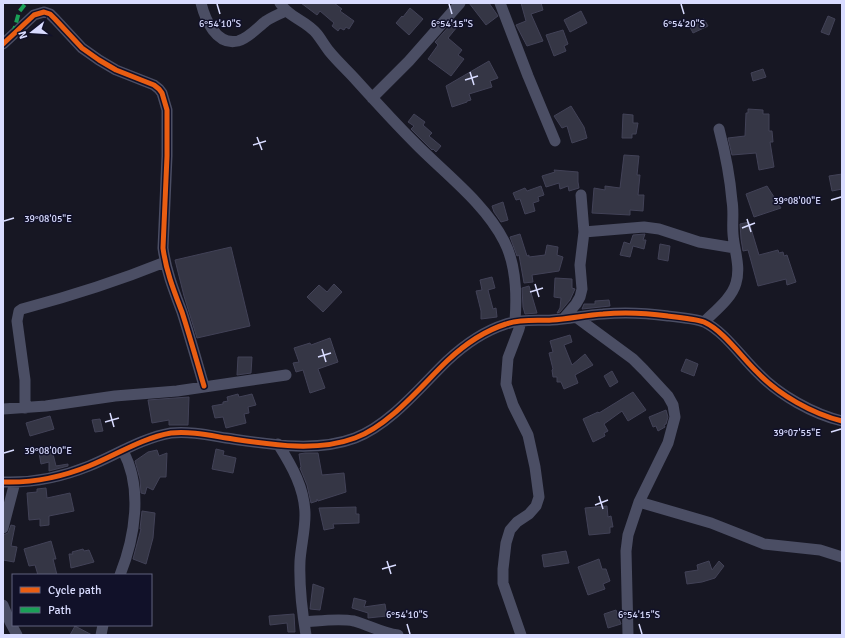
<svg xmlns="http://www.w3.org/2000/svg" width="845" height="638" viewBox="0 0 845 638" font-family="Signika,sans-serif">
  <rect width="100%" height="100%" fill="#171723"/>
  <path fill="#353645" stroke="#424257" d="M301,3H334L342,9L340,11L354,21L349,29L346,27L344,30L340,28L338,31L332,26L334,23L320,11L317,15Z
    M469,3H489L498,16L486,25Z
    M521,3H541L543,10L531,14L543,41L527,46L516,25L526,21Z
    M410,8L423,19L409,35L396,23L402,16L403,17Z
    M581,11L587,23L570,32L564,20Z
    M828,16L835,19L829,35L821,32Z
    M704,19L708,26L693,33L689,25Z
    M452,23L457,27L448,38L462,50L458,55L464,59L451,76L428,59L438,45L435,42Z
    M563,30L568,44L564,46L566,51L554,56L546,35Z
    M489,61L498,78L490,81L492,87L469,94L471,100L467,101V102L452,107L446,86Z
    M763,69L766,77L753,81L751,73Z
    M571,106L584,127L587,138L572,143L567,126L562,128L554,116Z
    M748,109L763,110V114H769V131H772L773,142H770L774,167L759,170L756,153L732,155L728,138L745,136L746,113H748Z
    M414,114L425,122L423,125L432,133L429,136L441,146L436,152L433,149L432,150L411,129L414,126L408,122Z
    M623,114L633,115V123H638L636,134H632V138H622Z
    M624,155L639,156L637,175H640L638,195H644L643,211L630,210V215L592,213L594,188L605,190V186L620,188Z
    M554,170L578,172V182L579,188L569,191L568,186L560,189L559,183L546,187L542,176L555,172Z
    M842,174V189L832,191L829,176Z
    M541,186L544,195L538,197L539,201L533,203L535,211L525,214L520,199L516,200L513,193L525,188L527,191Z
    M767,186L781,208L754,217L746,194Z
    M503,202L508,220L501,222L494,212L492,206Z
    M749,222L759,255L778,250L779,253L783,252L784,256L787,255L796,282L787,285L786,279L758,286L748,250L743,251L741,239L740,224Z
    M520,234L527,256L529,255V257L545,255L547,245L558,247L557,255L563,257L559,271L532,275L533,282L524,283L519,255L517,256L510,237Z
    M645,234L643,240H646L644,249L633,246L630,257L620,255L624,242L630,244L633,235Z
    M660,244L670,246L668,261L658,259Z
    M231,247L250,326L197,338L184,296L175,260Z
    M492,277L495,288L488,290L493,309L496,308L497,317L481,319V311L476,291L482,290L480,280Z
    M555,278L572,279V288L575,289L570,300L560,312L557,313L560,308L561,298L554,297Z
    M334,284L342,292L323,312L307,297L319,285L327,292Z
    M529,286L537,313L525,314L523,307L522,288Z
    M609,300L610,306L582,309L584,304H595V301Z
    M570,335L572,342L564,345L572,365L585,354L593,365L575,375L578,383L564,389L561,382H557V377H553L552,370L553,369L549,353L553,352L550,341Z
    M330,338L338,362L318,369L325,388L310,393L303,370L296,372L293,363L299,362L294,348L310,343L311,345Z
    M238,357H252L251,373L237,375Z
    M686,359L698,364L694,376L681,371Z
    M612,371L618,382L610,387L604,376Z
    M633,392L646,410L628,421L622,411L604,424L608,431L604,433L605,436L593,442L583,419L598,412L599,413Z
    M238,394L239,397L252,394L256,405L248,407L249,413L244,414L246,423L226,428L223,417L215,418L212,406L223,404V402L228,401L227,397Z
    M189,397L188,425H169V420L152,423L148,400Z
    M666,410L668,417L666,424L664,425L665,427L658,431L656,426L653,427L649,417Z
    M50,416L54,429L30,436L26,423Z
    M100,419L103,431L95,432L92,420Z
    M216,449L224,451L223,455L236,458L233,473L212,469Z
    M52,450L56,466L68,464V466L49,471V462L41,464L39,453Z
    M157,450L159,456L167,453L166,477H160L153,490L147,487L145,494L141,493L140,479L135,461L148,452Z
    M305,453H318L322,475L344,473L346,492L318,501L317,499V501L311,503L307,485L300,468L301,467L299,454Z
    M46,488L47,498L70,493L74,511L49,516V525L40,526V519L29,520L27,493L37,492V489Z
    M607,506L608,517L611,516L613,527H610V533L589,535L585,508Z
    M356,507V514H359V523L333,524L334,528L324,530L319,508Z
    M142,511L155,513L153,538L146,564L133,559L141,529H140Z
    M11,525L15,526L11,546L17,547L14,562L3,560V535L8,533Z
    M51,541L56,559H53L57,575H38L35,565L29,566L24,549Z
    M83,549L84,551L89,550L94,562L71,568L69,554H73L72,552Z
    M566,551L569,563L544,567L542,555Z
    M599,559L602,569H606L610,581L603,584L605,589L588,595L578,567Z
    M709,561L712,570L719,561L724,566L715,578L702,582L687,584L685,572L698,570L697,565Z
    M313,584L324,588L320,610L310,609Z
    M354,598L366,601L364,607L385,604L387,616L368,618V613L352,608Z
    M616,610L621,624L608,628L604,614Z
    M294,614L295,632H288L287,623L270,625L269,616Z
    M75,626L92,635H70Z"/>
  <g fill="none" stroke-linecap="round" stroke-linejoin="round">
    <path stroke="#4b4e64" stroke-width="11" d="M201,3C205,19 216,46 238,41C249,38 258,27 266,21C272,17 279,14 286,11
      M280,3C289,18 306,20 317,34C321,39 325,46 329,51C337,61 347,70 356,80C375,101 394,122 414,142C443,172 485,203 504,241C516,264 517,295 515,321
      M500,3L528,76L555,141
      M3,44L34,15L44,12L50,14L55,19L82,48L99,60L116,70L154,85L159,89L162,93L167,110V156L163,248C166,271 174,291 182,312C190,337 197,362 204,386
      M372,98L409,61L460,3
      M584,232L644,227L659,229L699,242L735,248
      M576,317L633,359L644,370L668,396L673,405L675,417L668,443L639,502L628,535L626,551L628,635
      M564,318L576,304L580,297L582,289L580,265L584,232L581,195
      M521,321L519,329L508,358L506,384L513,405L528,435L535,467L539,497L536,506L529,514L517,522L510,530L506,543L503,569V583L521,635
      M704,322C715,311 732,298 736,283C741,266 734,250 733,234C732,223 734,212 732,201C730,177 725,152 719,129
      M25,408V380L17,321L19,311L22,309C71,296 118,281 165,262
      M3,409L46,406L115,396L177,391L286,375
      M278,444C292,466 305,489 305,515C305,531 301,546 300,561C299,586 302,611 306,635
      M3,482C32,483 62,477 89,466C116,455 142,438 171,433C189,431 208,435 226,438C267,444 315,453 355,438C390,425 421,386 447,361C464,345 484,331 506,324C520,319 537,321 552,320C569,319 586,315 603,314C624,312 646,313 668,316C677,317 696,319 704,322C724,331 742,358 758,373C779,395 813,414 842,421
      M639,502L711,523L764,544L820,550L842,557
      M3,528L15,482
      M120,575C135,537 143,488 123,451
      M3,605L10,622L17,635
      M304,622C320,621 338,618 354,621C369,625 382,633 398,635
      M101,635L103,625"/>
    <path stroke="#1a9f57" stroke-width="4" stroke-dasharray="8 4" stroke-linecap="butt" d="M13,34L19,12L26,3"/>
    <defs>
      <path id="cycleway" d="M3,44L34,15L44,12L50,14L55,19L82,48L99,60L116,70L154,85L159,89L162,93L167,110V156L163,248C166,271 174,291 182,312C190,337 197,362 204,386
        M3,482C32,483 62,477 89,466C116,455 142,438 171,433C189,431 208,435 226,438C267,444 315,453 355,438C390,425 421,386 447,361C464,345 484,331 506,324C520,319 537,321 552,320C569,319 586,315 603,314C624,312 646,313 668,316C677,317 696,319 704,322C724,331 742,358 758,373C779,395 813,414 842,421"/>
    </defs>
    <use href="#cycleway" stroke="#111129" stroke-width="8"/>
    <use href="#cycleway" stroke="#e95d12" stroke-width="5"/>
  </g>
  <path fill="none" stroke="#d9dcff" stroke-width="1.5" d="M217,4L220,14M449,4L452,14M681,4L684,14M470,72L474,85M465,80L478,76M257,137L262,150M253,145L266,141M831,200L841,197M747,219L751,232M4,221L14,218M742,228L755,223M535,284L539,297M530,292L543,288M322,349L326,362M318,357L331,353M110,413L114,427M105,422L119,418M831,432L841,429M4,453L14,450M599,496L603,509M595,505L608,500M387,561L391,574M382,569L396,565M407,624L410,634M639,624L642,634"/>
  <g font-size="10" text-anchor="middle" fill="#d9dcff" stroke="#111129" stroke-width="3" stroke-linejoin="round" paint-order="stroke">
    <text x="220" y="27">6°54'10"S</text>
    <text x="452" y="27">6°54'15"S</text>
    <text x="684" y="27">6°54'20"S</text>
    <text x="797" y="204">39°08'00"E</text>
    <text x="48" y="222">39°08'05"E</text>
    <text x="797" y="436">39°07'55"E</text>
    <text x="48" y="454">39°08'00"E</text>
    <text x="407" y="618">6°54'10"S</text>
    <text x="639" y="618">6°54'15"S</text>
  </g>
  <rect width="845" height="638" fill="none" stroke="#d9dcff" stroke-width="8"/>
  <rect x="12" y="574" width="140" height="52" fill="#111129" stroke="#61627f"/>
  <rect x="20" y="587" width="20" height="6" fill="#e95d12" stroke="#61627f"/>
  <text x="48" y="594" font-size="12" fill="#d9dcff">Cycle path</text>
  <rect x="20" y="607" width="20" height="6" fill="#1a9f57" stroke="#61627f"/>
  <text x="48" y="614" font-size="12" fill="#d9dcff">Path</text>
  <g transform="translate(32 32) rotate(253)" stroke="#111129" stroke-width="3" paint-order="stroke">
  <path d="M0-3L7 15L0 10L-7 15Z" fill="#d9dcff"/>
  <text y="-6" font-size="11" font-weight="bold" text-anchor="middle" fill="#d9dcff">N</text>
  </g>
</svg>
